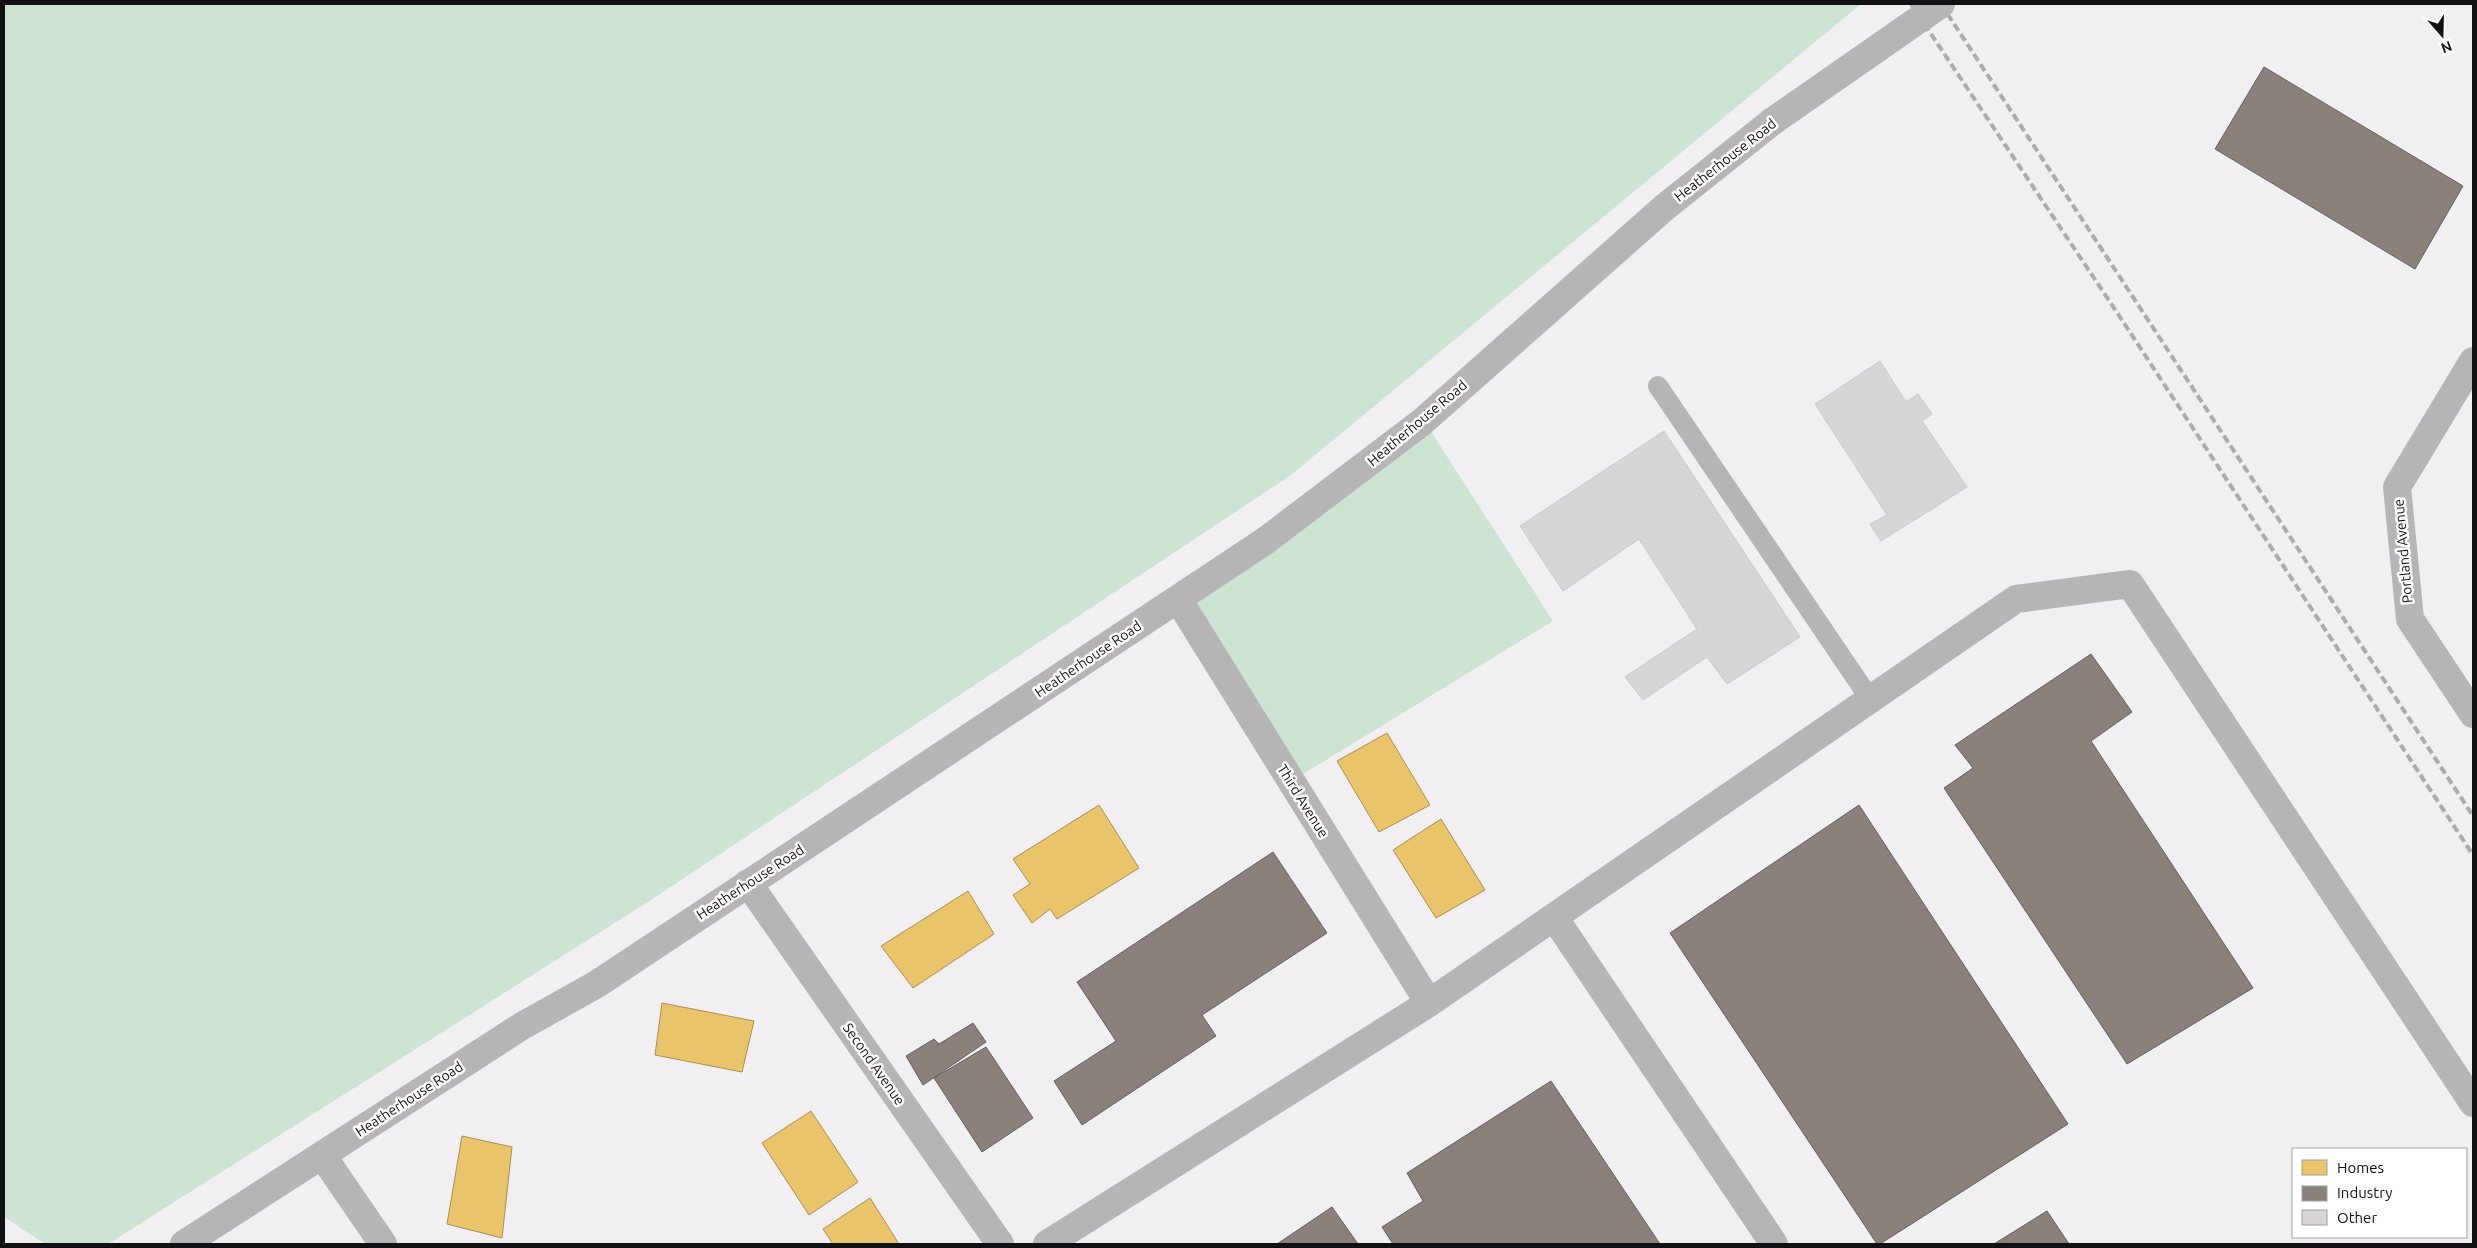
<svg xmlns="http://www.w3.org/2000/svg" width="2477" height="1248" viewBox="0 0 2477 1248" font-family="Ubuntu,sans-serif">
  <rect width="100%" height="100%" fill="#f2eff2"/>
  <path fill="#cde3d4" d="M4,4H1861L1291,475L651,900L108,1244H45L4,1217Z
    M1428,427L1553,621L1300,776L1190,601Z"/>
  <path fill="#e9c46a" stroke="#a88e50" d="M1387,733L1430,805L1379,832L1337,761Z
    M1099,805L1139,868L1057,919L1050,909L1032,923L1013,895L1030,884L1013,859Z
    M1441,819L1485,890L1436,918L1393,850Z
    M968,891L994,934L913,988L881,946Z
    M662,1003L754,1021L742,1072L655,1055Z
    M811,1111L858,1182L809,1215L762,1143Z
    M462,1136L512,1147L502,1238L447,1224Z
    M870,1198L899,1244H833L823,1229Z"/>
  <path fill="#8a817c" stroke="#665f5c" d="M2264,67L2463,186L2415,269L2215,149Z
    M2091,654L2132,712L2091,741L2253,988L2127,1064L1944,788L1973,768L1955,745Z
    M1859,805L2068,1124L1880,1244H1877L1670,933Z
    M1273,852L1327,933L1202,1015L1216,1036L1082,1125L1054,1081L1116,1041L1077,982Z
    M973,1023L986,1042L923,1085L906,1056L934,1039L939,1044Z
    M986,1047L1033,1118L982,1152L934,1078Z
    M1551,1081L1660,1244H1393L1382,1227L1423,1201L1407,1173Z
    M1332,1207L1358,1244H1277Z
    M2047,1211L2069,1244H1994Z"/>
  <path fill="#d7d5d6" stroke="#cac8c9" d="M1880,361L1906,402L1918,394L1932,414L1922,421L1967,487L1881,541L1870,524L1887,515L1815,404Z
    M1664,431L1800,637L1727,684L1707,657L1643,700L1625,677L1697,629L1639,539L1563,591L1520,526Z"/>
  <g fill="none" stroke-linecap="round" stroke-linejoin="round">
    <path stroke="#b6b4b4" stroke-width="20" d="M1658,386L1870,699"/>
    <path stroke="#b6b4b4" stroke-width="28" d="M2473,361L2397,487L2410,619L2473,714
      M1178,599L1429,1003
      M748,883L1000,1244
      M1554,917L1774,1244
      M322,1155L383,1244
      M184,1244L522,1026L597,984L1265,541L1422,422L1665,207L1773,121
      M1047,1244L1429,1003L2016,599L2130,584L2473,1103"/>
    <path stroke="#adacac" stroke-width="4" stroke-dasharray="8 4" stroke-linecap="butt" d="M1911,4L2118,314L2473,855
      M1941,4L2473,816"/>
    <path stroke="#b6b4b4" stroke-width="28" d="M1773,121L1941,4"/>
  </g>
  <g text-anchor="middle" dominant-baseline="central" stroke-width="5" stroke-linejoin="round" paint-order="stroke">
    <g font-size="14" fill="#121012" stroke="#fff">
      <text transform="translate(1725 160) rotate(-38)">Heatherhouse Road</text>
      <text transform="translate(1417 423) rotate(-40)">Heatherhouse Road</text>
      <text transform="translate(2403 551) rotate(-95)">Portland Avenue</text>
      <text transform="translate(1088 659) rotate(-34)">Heatherhouse Road</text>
      <text transform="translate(1303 801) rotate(58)">Third Avenue</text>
      <text transform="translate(750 882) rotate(-33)">Heatherhouse Road</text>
      <text transform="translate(874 1064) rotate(55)">Second Avenue</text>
      <text transform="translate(409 1099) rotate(-33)">Heatherhouse Road</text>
    </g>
  </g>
  <rect width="2477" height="1248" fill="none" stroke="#121012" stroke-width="10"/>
  <rect x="2292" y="1148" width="175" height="90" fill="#ffffff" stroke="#a09fa0"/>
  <rect x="2302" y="1160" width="25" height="15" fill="#e9c46a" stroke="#a09fa0"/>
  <text x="2337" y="1173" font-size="15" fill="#121012">Homes</text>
  <rect x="2302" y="1186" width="25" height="15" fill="#8a817c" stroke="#a09fa0"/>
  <text x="2337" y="1198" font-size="15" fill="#121012">Industry</text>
  <rect x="2302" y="1210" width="25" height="15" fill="#d7d5d6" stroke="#a09fa0"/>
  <text x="2337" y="1223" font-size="15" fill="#121012">Other</text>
  <g transform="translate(2442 35) rotate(160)" stroke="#ffffff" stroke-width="4" paint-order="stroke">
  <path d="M0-4L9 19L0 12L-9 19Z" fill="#121012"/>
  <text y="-8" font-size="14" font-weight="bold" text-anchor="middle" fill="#121012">N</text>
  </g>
</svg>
